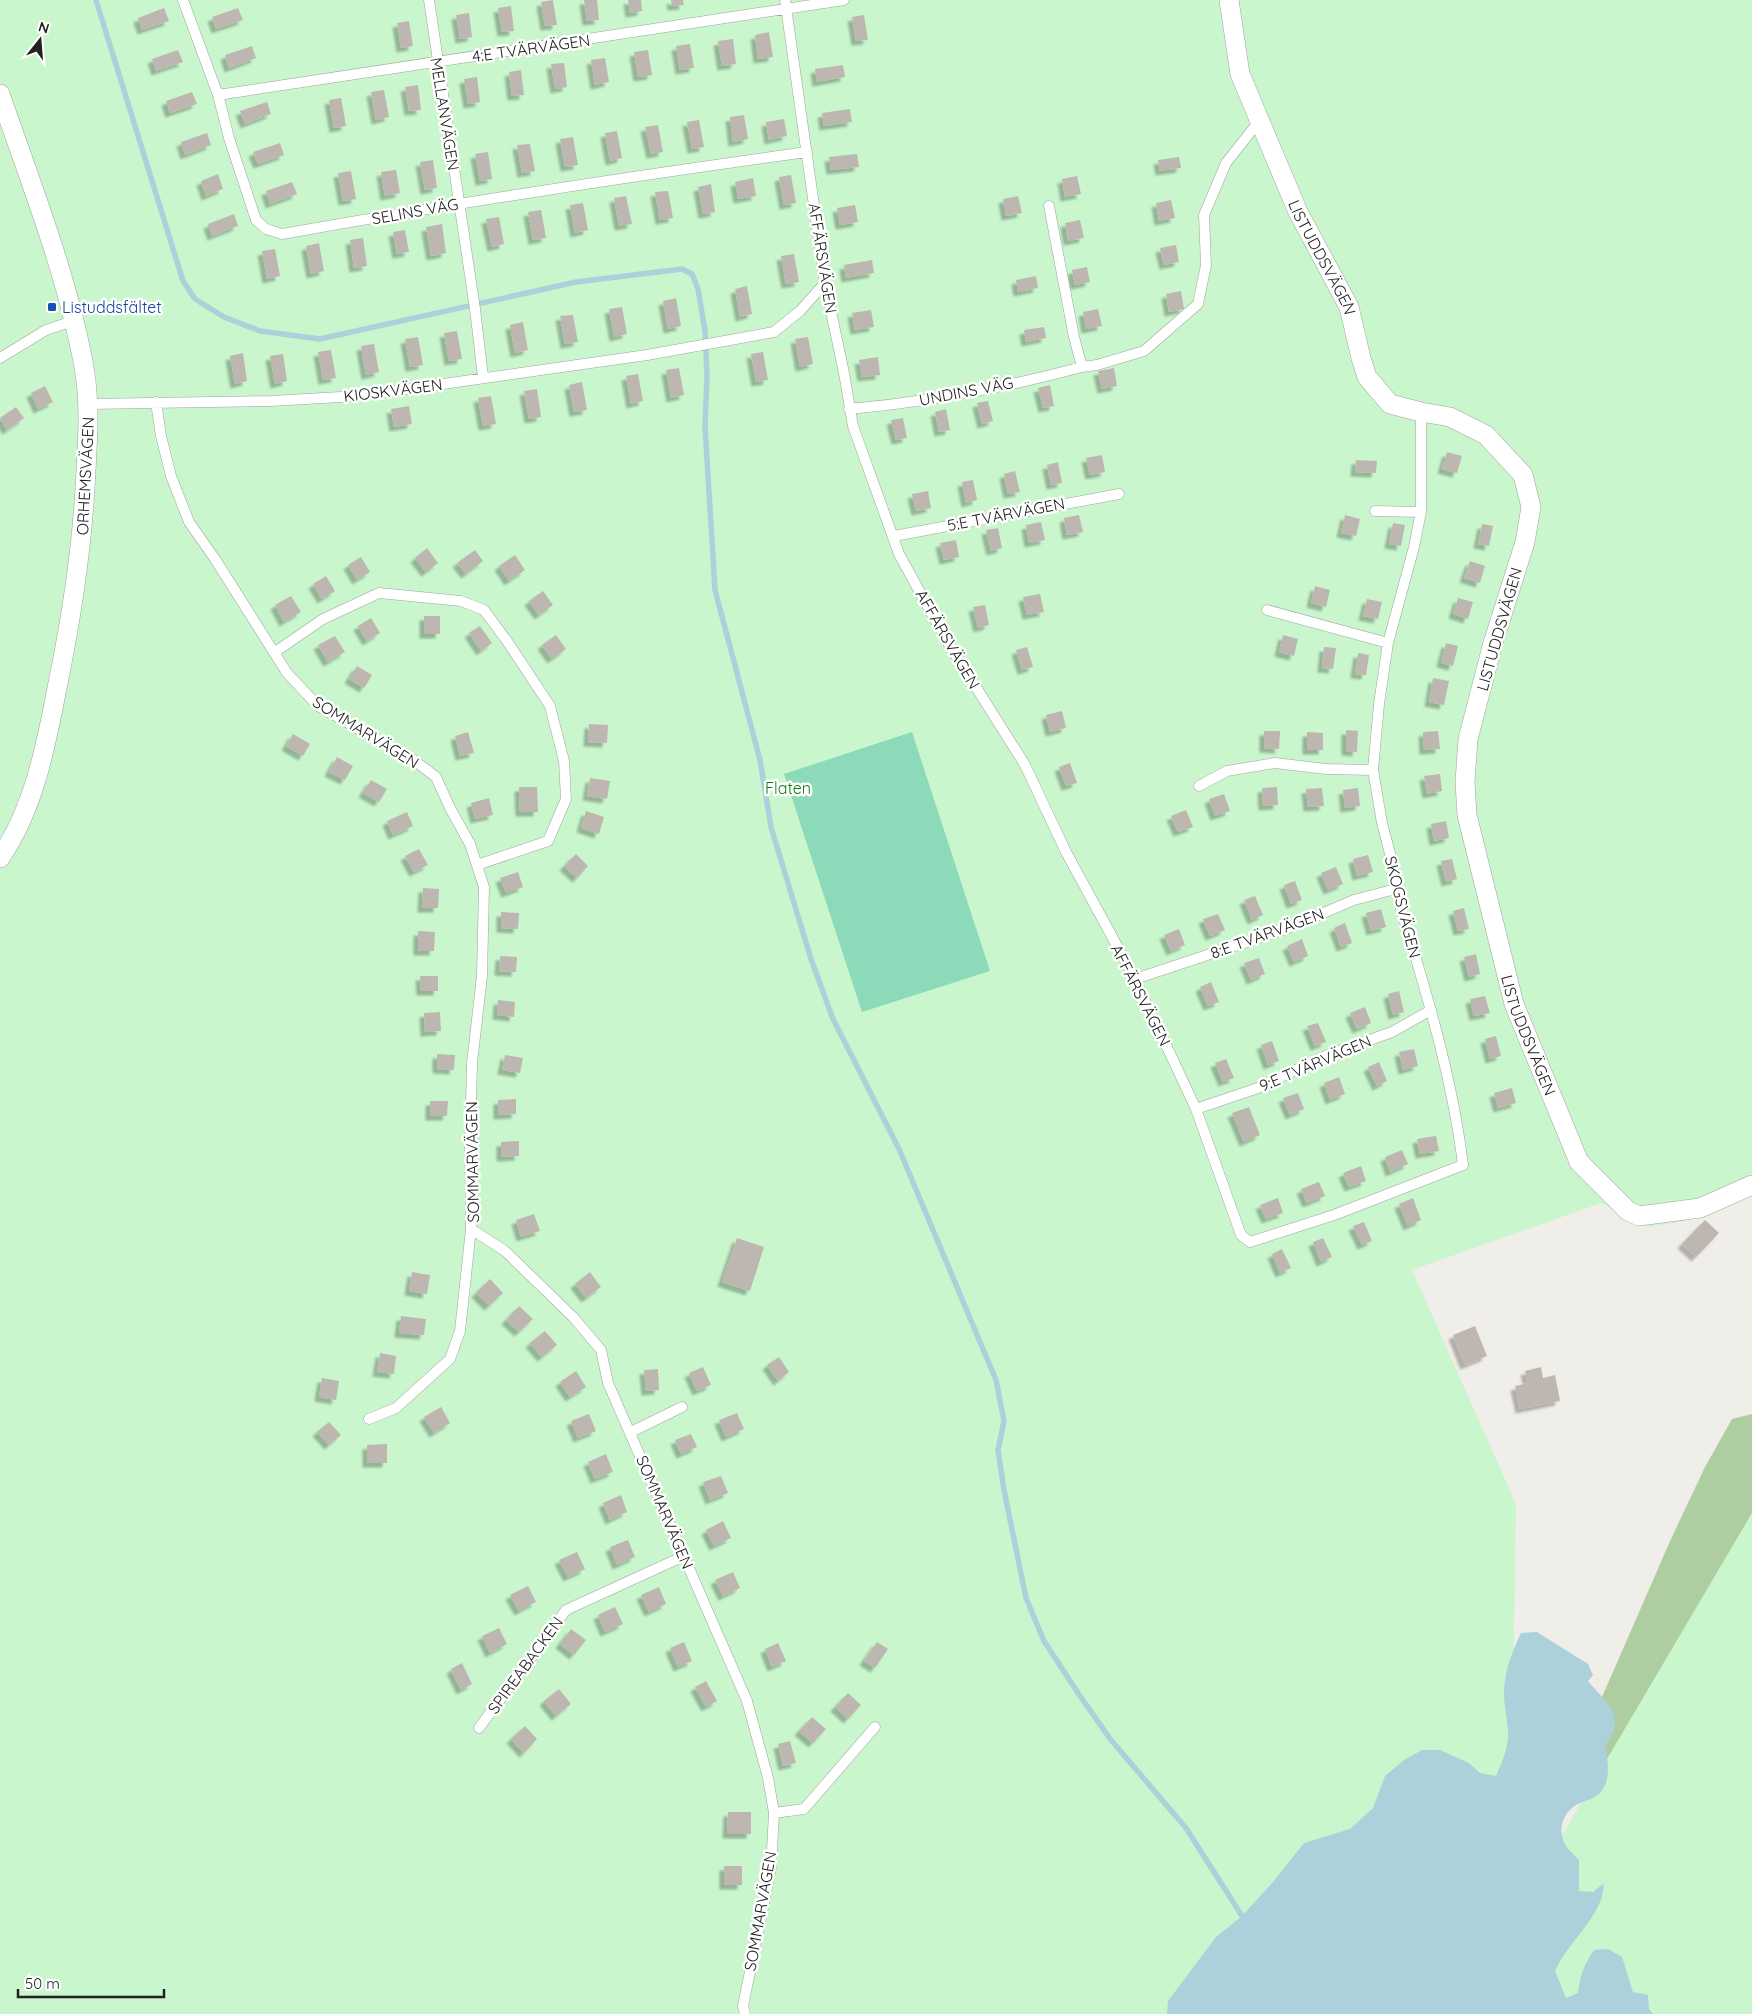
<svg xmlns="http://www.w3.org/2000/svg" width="1752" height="2014" viewBox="0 0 1752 2014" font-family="Quicksand,sans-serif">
  <defs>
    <filter id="shadow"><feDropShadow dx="-4.5" dy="4.5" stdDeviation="1" flood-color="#0004"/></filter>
  </defs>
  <rect width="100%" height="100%" fill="#f0eee8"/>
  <path fill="#aecda0" d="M1752,1414V2014L1598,1777L1602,1697L1671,1539L1705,1467L1732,1419Z"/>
  <path fill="#c9f6cc" d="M0,0H1752V1192L1684,1221L1649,1227L1601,1203L1412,1270L1516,1504L1511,1820L1561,1837L1752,1513V2014H0Z"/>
  <path fill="#8cdaba" d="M912,732L990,971L862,1012L784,774Z"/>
  <path fill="#acd1db" d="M1537,1632L1588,1664L1593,1675L1588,1681C1607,1704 1628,1716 1605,1745C1607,1758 1611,1775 1604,1787C1597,1800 1587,1799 1576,1805C1562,1813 1557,1832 1566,1846C1569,1851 1575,1855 1579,1860V1891L1593,1892L1604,1883C1603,1889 1603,1897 1600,1902C1589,1928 1566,1946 1555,1971L1566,1998L1578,1993C1580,1976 1584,1964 1594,1950L1608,1949L1622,1957L1633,1992L1648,1995L1649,2009L1653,2014H1167L1168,2001L1216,1937L1242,1916L1273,1882L1304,1843L1350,1829L1373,1808L1385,1776L1404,1760L1422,1750H1440L1469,1763L1480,1773L1496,1776C1502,1762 1509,1747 1508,1731C1507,1715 1502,1698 1505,1681C1507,1664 1514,1648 1521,1633Z"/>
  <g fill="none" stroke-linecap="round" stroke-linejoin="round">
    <path stroke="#acd1db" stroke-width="5.5" d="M96,0L183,281L195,299L224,317L260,331L320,339L576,282L682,269L692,274L698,289L705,331L707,376L705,426L715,590L760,760L771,827L811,959L833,1019L899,1149L996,1380L1004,1421L998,1450L1004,1490L1026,1598L1044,1641L1080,1696L1111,1740L1186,1828L1242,1916"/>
  </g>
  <path fill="#beb7b1" filter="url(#shadow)" d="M553,0L557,25L545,26L541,2Z
    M584,0H597L599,20L587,21Z
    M628,0H641L642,11L630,13Z
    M671,0H683L684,5L672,6Z
    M511,6L514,31L502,32L498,8Z
    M164,8L169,21L142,30L138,18Z
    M238,8L243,20L216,29L212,17Z
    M469,13L472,37L460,39L456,15Z
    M864,15L868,40L856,41L852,17Z
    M409,21L413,46L401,48L397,23Z
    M769,32L773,57L758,59L755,35Z
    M733,39L736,64L722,66L718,41Z
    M690,44L694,68L680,70L676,46Z
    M252,46L256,58L229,68L225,55Z
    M178,50L183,62L156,71L152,59Z
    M648,50L652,75L638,77L634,52Z
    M605,58L609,82L595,85L591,60Z
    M564,63L567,87L555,89L551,64Z
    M843,65L845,77L817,82L815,69Z
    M521,70L524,95L512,96L509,72Z
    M477,77L480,102L468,104L464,79Z
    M418,85L421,110L409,111L405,87Z
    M384,90L389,117L376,120L371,92Z
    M192,92L197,104L170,113L166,101Z
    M341,98L346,126L334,128L329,100Z
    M267,102L271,114L245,124L240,111Z
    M850,109L852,122L824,126L822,113Z
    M744,115L748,139L733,142L730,117Z
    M784,119L787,136L769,140L766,122Z
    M699,120L704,147L692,149L687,122Z
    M658,125L663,152L651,154L645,127Z
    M617,131L622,158L610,161L605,133Z
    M207,133L211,145L185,155L181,142Z
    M573,137L578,165L565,167L560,139Z
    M280,143L284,155L258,164L253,152Z
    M530,144L535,171L522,173L517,145Z
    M488,152L492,179L480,181L475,154Z
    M857,154L859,167L831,170L829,157Z
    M1179,157L1181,168L1160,171L1158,160Z
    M433,160L437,188L425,190L420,162Z
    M396,170L400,193L385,196L381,172Z
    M351,171L356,199L343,201L338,173Z
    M218,174L223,189L206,196L201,181Z
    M791,175L796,203L784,205L779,177Z
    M1077,176L1081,194L1065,197L1062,179Z
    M753,178L756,196L738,199L735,182Z
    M292,182L297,194L270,204L266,191Z
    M711,184L715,212L703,214L698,187Z
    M668,191L673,218L660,220L655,192Z
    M626,196L632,224L619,226L614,198Z
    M1018,196L1022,213L1006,216L1003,199Z
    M1171,200L1175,218L1159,221L1156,203Z
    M583,203L588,230L575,233L570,205Z
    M855,205L858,222L840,225L837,208Z
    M541,210L546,238L533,240L528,212Z
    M234,214L238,226L212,236L208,224Z
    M499,217L504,244L492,247L486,219Z
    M1080,220L1084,238L1068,241L1065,223Z
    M442,224L446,253L431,256L426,227Z
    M405,230L409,252L397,254L393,232Z
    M363,238L367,266L354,268L350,240Z
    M319,243L324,271L311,274L306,246Z
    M1176,245L1179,262L1164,265L1160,248Z
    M275,249L280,276L267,279L262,251Z
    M794,254L799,282L786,284L781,256Z
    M872,260L874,273L846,278L844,265Z
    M1087,267L1090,282L1075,285L1072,270Z
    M1036,276L1038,288L1018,292L1016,280Z
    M747,286L752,314L740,317L735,289Z
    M1181,291L1184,309L1169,312L1166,294Z
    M676,298L681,326L668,329L663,301Z
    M622,307L627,334L614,337L609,309Z
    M1098,309L1102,326L1086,329L1083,312Z
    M871,310L874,327L855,330L852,313Z
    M573,315L578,342L565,344L560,316Z
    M523,322L528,350L515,353L510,325Z
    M1044,327L1046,338L1026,342L1024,330Z
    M457,331L462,359L449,361L444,333Z
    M418,337L423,365L410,367L405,339Z
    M808,337L813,364L800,367L795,339Z
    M374,344L379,372L366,375L361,346Z
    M331,350L336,378L323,380L318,352Z
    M763,352L768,380L756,382L751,354Z
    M243,353L247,381L235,384L230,356Z
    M283,354L287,381L275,384L270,356Z
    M878,357L880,375L862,377L859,360Z
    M679,368L684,395L671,398L666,370Z
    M1114,368L1117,386L1102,389L1098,371Z
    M638,374L643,401L631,404L626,376Z
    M582,382L587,410L574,412L569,385Z
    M1050,385L1054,406L1043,408L1038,388Z
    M45,386L53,402L38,409L31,393Z
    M537,389L541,417L529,419L524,391Z
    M491,396L496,424L483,426L478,398Z
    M988,401L993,421L982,424L977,403Z
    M409,406L412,424L394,427L391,409Z
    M16,407L24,418L7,430L0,418Z
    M946,409L950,430L939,432L935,412Z
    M903,418L907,438L896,440L891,420Z
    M1447,452L1462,456L1457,473L1442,469Z
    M1102,455L1105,472L1090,475L1086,458Z
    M1356,460L1377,461L1376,473L1355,472Z
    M1058,462L1062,483L1051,485L1047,465Z
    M1015,471L1020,492L1008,494L1004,474Z
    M973,480L977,500L966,503L962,482Z
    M928,491L931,508L916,511L912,494Z
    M1079,515L1083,532L1067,535L1064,518Z
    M1345,515L1360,519L1356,536L1341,533Z
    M1041,522L1045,540L1029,543L1026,525Z
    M1393,523L1405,525L1401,546L1389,544Z
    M1482,524L1493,526L1489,546L1478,544Z
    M998,528L1002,548L991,551L986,530Z
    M956,540L959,557L944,560L940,543Z
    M427,548L438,563L426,572L415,558Z
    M475,550L483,561L466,574L457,563Z
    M515,555L525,570L509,581L499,566Z
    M361,557L370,572L357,580L348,565Z
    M1470,561L1485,566L1480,583L1464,578Z
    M326,576L335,591L322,599L313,584Z
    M1315,586L1330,590L1326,607L1311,603Z
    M543,591L553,605L539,615L529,601Z
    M1040,594L1044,612L1027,615L1023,597Z
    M291,596L301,612L284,622L275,605Z
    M1458,598L1473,602L1468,619L1453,614Z
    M1367,599L1382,602L1378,619L1363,616Z
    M985,605L989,625L978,628L973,607Z
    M424,616H440V634H424Z
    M371,618L380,633L367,641L358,626Z
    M480,626L492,643L481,651L469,633Z
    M556,635L566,649L552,659L542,645Z
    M1283,635L1298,639L1294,656L1279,652Z
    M335,636L345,652L328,662L318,645Z
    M1446,643L1458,646L1453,666L1441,663Z
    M1027,647L1033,667L1022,670L1016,650Z
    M1324,647L1336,648L1333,669L1322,668Z
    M1358,653L1369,655L1366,675L1355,674Z
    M357,666L372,675L364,688L349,679Z
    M1433,678L1449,681L1444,705L1429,702Z
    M1062,711L1066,728L1050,732L1046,715Z
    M589,724L608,725L607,743L588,742Z
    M1346,730L1358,731L1357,752L1346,751Z
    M1264,731H1280L1279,749L1264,748Z
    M1438,731L1440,749L1424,750L1423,732Z
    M468,732L474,753L460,756L455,736Z
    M1307,732L1323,733V750H1307Z
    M293,734L310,744L303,756L286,746Z
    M337,757L353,766L345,780L329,772Z
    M1070,763L1077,783L1066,786L1059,767Z
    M1440,774L1442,791L1427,794L1424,776Z
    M590,778L610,781L607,799L587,796Z
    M371,780L387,789L379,802L363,793Z
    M519,787H537L538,812H520Z
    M1277,787L1278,805L1263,806L1262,788Z
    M1322,788L1324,806L1308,807L1306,789Z
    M1358,788L1360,806L1345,808L1343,790Z
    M1224,794L1230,811L1215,816L1209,799Z
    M489,798L493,815L475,819L471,803Z
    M1186,810L1193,827L1178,832L1171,816Z
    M586,811L604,817L599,834L581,828Z
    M407,812L413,826L393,835L387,821Z
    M1446,821L1449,838L1434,841L1431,824Z
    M419,849L428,865L414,872L405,856Z
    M576,854L588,866L577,878L564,866Z
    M1368,855L1373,872L1357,876L1353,859Z
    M1452,859L1457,879L1446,882L1441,861Z
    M1336,867L1343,884L1328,890L1321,873Z
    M518,872L523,887L506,893L500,878Z
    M1295,881L1302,900L1291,904L1284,885Z
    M423,888L439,889L438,908H422Z
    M1255,896L1263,915L1252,920L1244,900Z
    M1464,908L1469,929L1458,931L1453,911Z
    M1381,909L1386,927L1371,931L1366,913Z
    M501,912L519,913L518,929L501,928Z
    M1218,914L1225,930L1210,936L1203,919Z
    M1345,923L1352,943L1341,947L1334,928Z
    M1179,929L1185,945L1171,951L1164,935Z
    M418,931L435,932L434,951H418Z
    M1302,939L1308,956L1294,962L1287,946Z
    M1476,954L1480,974L1469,977L1464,957Z
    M500,956L517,957L516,972L499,971Z
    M1259,958L1265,974L1251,980L1244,963Z
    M420,976H438V991H421Z
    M1211,982L1219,1002L1208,1006L1200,987Z
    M1399,991L1404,1012L1393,1015L1388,994Z
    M1485,996L1490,1013L1474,1016L1470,999Z
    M498,1000L515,1002L514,1017L497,1015Z
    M1365,1007L1371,1023L1357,1029L1350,1013Z
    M440,1012L441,1031L425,1032L424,1013Z
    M1318,1023L1326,1042L1315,1046L1307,1026Z
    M1496,1036L1501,1056L1490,1059L1485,1039Z
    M1272,1041L1279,1061L1268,1065L1261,1045Z
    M1414,1049L1418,1066L1403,1070L1399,1052Z
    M437,1054L455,1055L454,1070L437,1069Z
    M505,1055L523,1058L520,1073L502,1070Z
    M1226,1059L1234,1078L1223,1082L1215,1063Z
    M1379,1062L1387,1081L1377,1086L1368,1067Z
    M1339,1077L1345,1094L1330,1100L1324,1083Z
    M1512,1088L1516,1103L1498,1108L1494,1093Z
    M1298,1093L1304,1109L1290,1115L1283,1098Z
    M516,1099V1114L498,1115V1100Z
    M430,1101H448L447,1116H430Z
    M1249,1107L1260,1135L1244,1142L1232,1113Z
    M1436,1136L1439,1151L1420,1154L1417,1139Z
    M519,1141V1156L501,1157V1142Z
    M1402,1150L1408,1164L1390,1172L1385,1157Z
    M1361,1166L1366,1181L1349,1187L1343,1173Z
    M1319,1182L1325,1196L1307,1203L1301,1189Z
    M1278,1198L1283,1213L1266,1219L1260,1205Z
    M1413,1198L1421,1220L1408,1226L1399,1204Z
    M534,1214L540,1231L521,1237L516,1220Z
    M1705,1220L1719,1233L1696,1257L1682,1244Z
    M1364,1222L1372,1241L1362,1245L1353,1226Z
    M737,1238L764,1247L750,1291L722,1282Z
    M1323,1238L1332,1257L1321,1262L1313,1242Z
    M1282,1249L1291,1268L1280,1273L1272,1254Z
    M412,1272L430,1275L427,1294L409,1291Z
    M590,1272L601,1287L586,1298L575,1284Z
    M490,1279L503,1293L489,1306L476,1293Z
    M519,1306L533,1319L519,1332L506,1320Z
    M401,1316L426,1319L424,1335L399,1333Z
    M1475,1326L1487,1356L1465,1365L1453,1335Z
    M545,1331L557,1345L542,1357L530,1343Z
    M380,1353L396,1356L394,1374L377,1372Z
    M779,1357L789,1372L778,1381L767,1365Z
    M703,1367L711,1385L697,1391L689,1373Z
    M1541,1367L1543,1378L1555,1375L1560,1401L1520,1409L1515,1386L1528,1383L1525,1371Z
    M658,1369L659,1390L646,1391L644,1370Z
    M576,1371L586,1387L570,1397L560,1382Z
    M322,1378L339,1381L336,1400L319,1397Z
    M441,1407L450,1423L434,1433L424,1417Z
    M737,1413L744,1429L726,1437L719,1420Z
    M589,1414L596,1431L578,1438L571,1421Z
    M329,1422L341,1435L329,1445L317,1432Z
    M691,1434L697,1447L681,1454L675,1440Z
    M387,1444V1463H367V1445Z
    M606,1454L613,1472L595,1479L588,1462Z
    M721,1476L728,1493L710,1500L703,1482Z
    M621,1495L627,1512L610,1520L603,1503Z
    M723,1521L731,1538L714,1546L706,1530Z
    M628,1540L635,1557L617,1565L610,1547Z
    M577,1552L585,1569L568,1577L559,1560Z
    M733,1572L740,1588L723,1596L715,1580Z
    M528,1586L536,1602L519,1611L510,1595Z
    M659,1587L666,1604L649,1612L641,1595Z
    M615,1607L623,1624L605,1632L598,1615Z
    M499,1628L507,1644L490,1653L482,1636Z
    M571,1629L586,1640L574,1655L560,1644Z
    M684,1642L692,1661L678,1667L670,1648Z
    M877,1642L888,1649L875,1668L864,1661Z
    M778,1643L786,1661L772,1667L765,1649Z
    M462,1663L472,1684L461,1690L451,1669Z
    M706,1681L717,1701L706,1707L695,1687Z
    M559,1689L571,1704L556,1716L544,1701Z
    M848,1693L861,1705L848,1719L835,1707Z
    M812,1717L826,1729L813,1743L799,1731Z
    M525,1726L537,1739L524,1753L511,1739Z
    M790,1741L796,1763L783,1766L778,1744Z
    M728,1812H751V1834H727Z
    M724,1866H742V1885H724Z"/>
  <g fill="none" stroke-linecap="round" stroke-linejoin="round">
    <defs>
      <path id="lane" d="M183,0L218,95L229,138L256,220L266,229L282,234C457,203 632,176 807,152
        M429,0L475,309L483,377
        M785,0L825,283L844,373L853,426L899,554L945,638L1025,765L1066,852L1135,979L1196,1109L1241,1235L1250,1242L1334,1215L1463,1165C1452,1075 1425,988 1399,902V888L1382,823L1373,770L1379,704L1388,643L1414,547L1421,512V412
        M218,95L844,0
        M1049,206L1074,337L1082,367
        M0,358L46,330L73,321
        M156,402L161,436L171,476L189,522L215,559L287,673L318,706L369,735L407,755L436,777L450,808L470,844L484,887L482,976L472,1063L470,1148L471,1229L505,1251L573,1317L601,1350L608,1383L747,1701L768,1778L774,1813L771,1868L743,2006L745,2014
        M89,404L271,401L358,396L647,355L774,332L800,311L825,283
        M849,409C927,402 1007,387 1082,367L1097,365L1144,351L1198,304L1206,265L1204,215L1226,163L1260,120
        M1375,511L1421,512
        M894,536L1119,494
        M1267,610L1388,643
        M275,652L323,619L379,593L461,601L484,610L507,641L550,706L564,761L566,799L548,841L477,865
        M1199,786L1227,771L1275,763L1326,769L1373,770
        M1135,979L1286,929L1354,900L1399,888
        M1196,1109L1258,1088L1325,1056L1392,1032L1431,1010
        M369,1419L396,1408L450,1359L460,1331L471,1229
        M631,1432L682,1407
        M479,1728L566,1610L684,1556
        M774,1813L804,1809L875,1727"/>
      <g id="street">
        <path id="s1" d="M1229,0L1240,74L1298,212L1349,307L1361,358L1367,377L1390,404L1421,412L1450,417L1486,435L1523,475L1531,507L1525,542L1493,643L1468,739L1465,782L1467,815L1514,1004L1579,1162L1628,1211L1639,1216L1700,1208L1752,1185"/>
        <path d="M0,94C31,184 67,274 84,367C90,402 88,435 86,470C83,540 73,609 59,678C47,739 36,806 0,858"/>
      </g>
    </defs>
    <use href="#lane" stroke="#a2a2a2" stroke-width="11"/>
    <use href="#street" stroke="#a2a2a2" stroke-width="20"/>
    <use href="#lane" stroke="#fff" stroke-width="10"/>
    <use href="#street" stroke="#fff" stroke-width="19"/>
  </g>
  <rect fill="#1a4fb4" stroke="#fff" stroke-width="2" x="47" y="302" width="10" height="10" rx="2.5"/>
  <g text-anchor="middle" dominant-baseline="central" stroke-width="5" stroke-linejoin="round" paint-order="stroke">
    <g font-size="16" fill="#212121" stroke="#fff">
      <text transform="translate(531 48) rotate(-8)">4:E TVÄRVÄGEN</text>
      <text transform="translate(445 114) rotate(81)">MELLANVÄGEN</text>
      <text transform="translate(415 211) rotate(-10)">SELINS VÄG</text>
      <text transform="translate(823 258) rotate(81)">AFFÄRSVÄGEN</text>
      <text stroke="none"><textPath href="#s1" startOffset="276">LISTUDDSVÄGEN</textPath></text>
      <text transform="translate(393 390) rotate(-7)">KIOSKVÄGEN</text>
      <text transform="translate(966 391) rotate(-11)">UNDINS VÄG</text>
      <text transform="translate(85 476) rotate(-87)">ORHEMSVÄGEN</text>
      <text transform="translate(1006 514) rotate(-11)">5:E TVÄRVÄGEN</text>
      <text transform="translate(1499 629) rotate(-74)">LISTUDDSVÄGEN</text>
      <text transform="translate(948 639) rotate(60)">AFFÄRSVÄGEN</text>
      <text transform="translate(366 732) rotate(32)">SOMMARVÄGEN</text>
      <text transform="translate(1403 907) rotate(76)">SKOGSVÄGEN</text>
      <text transform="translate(1267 933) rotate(-20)">8:E TVÄRVÄGEN</text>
      <text transform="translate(1141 995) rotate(63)">AFFÄRSVÄGEN</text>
      <text stroke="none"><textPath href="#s1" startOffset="1175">LISTUDDSVÄGEN</textPath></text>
      <text transform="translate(1315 1063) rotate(-23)">9:E TVÄRVÄGEN</text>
      <text transform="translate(472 1162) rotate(-91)">SOMMARVÄGEN</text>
      <text transform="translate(665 1512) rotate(67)">SOMMARVÄGEN</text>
      <text transform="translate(525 1665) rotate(-54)">SPIREABACKEN</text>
      <text transform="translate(760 1911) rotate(-80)">SOMMARVÄGEN</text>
    </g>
    <g font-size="16" fill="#164399" stroke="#fff" text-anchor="start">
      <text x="62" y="307">Listuddsfältet</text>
    </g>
    <g font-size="16" fill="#147a1a" stroke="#fff">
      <text x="788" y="788">Flaten</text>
    </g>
  </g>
  <g transform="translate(40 40) rotate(17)" stroke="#ffffff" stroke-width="4" paint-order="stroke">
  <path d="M0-4L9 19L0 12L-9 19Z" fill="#212121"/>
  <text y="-8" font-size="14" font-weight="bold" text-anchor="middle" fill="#212121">N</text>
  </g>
  <path d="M18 1989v8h146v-8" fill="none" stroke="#212121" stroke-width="2.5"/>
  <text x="25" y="1989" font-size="15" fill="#212121" stroke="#ffffff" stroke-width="4" paint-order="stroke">50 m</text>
</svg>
